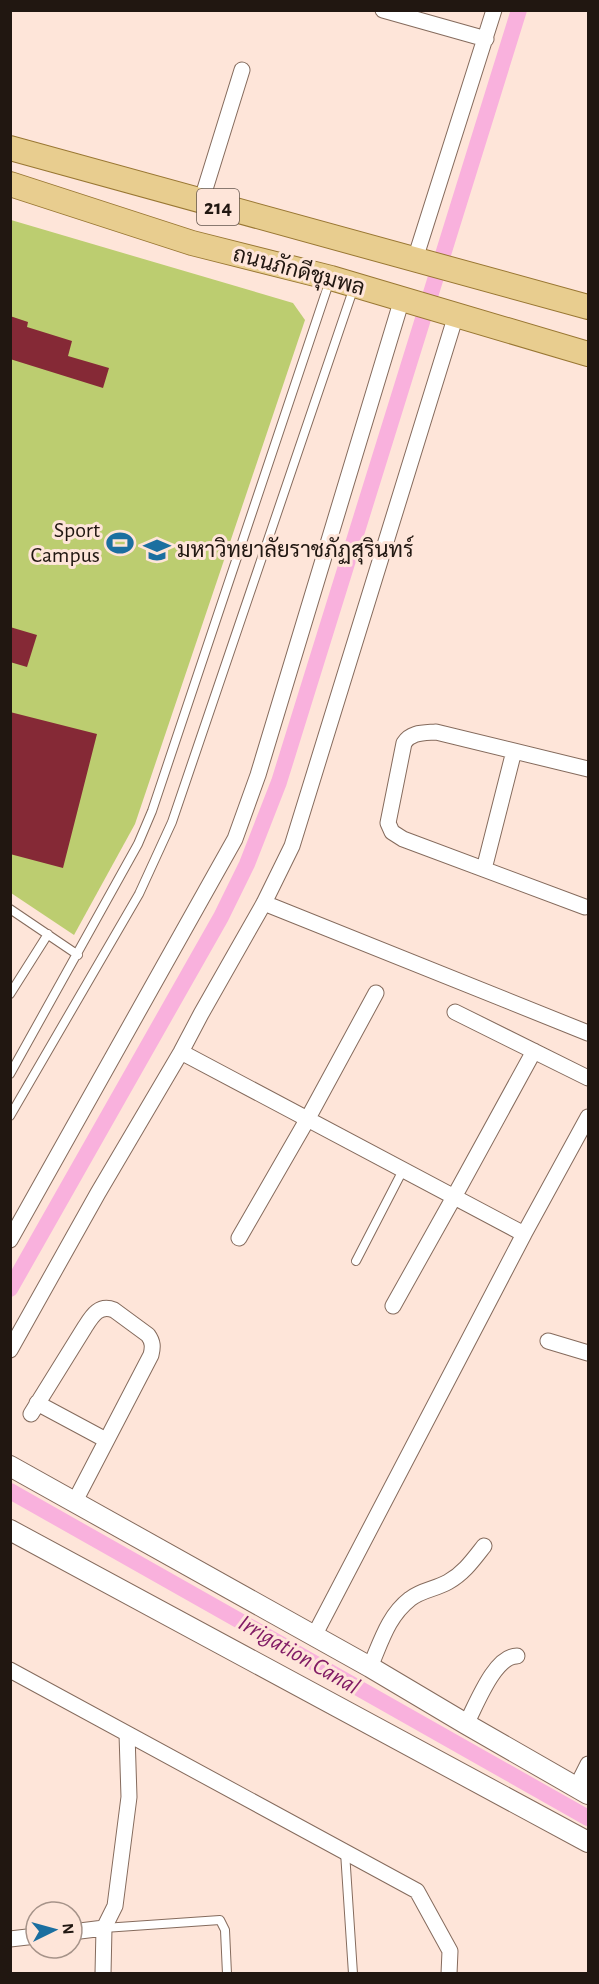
<svg xmlns="http://www.w3.org/2000/svg" width="599" height="1984" viewBox="0 0 599 1984" font-family="'Alegreya Sans',Sarabun,sans-serif">
  <rect width="100%" height="100%" fill="#fee5d9"/>
  <path fill="#bccd70" d="M11,220L293,303L305,320L135,824L74,935L11,893Z"/>
  <g fill="none" stroke-linecap="round" stroke-linejoin="round">
    <path stroke="#f9b1dd" stroke-width="16" d="M10,1289L221,917L247,864L279,782L519,10
      M10,1491L588,1818"/>
  </g>
  <path fill="#852936" d="M10,316L28,322L27,327L72,341L68,356L109,368L103,388L10,359Z
    M10,627L37,635L27,667L10,662Z
    M10,712L97,734L63,868L10,854Z"/>
  <g fill="none" stroke-linecap="round" stroke-linejoin="round">
    <defs>
      <path id="service" d="M10,909L78,955
        M10,994L48,934
        M10,1074L138,844L152,811L330,280
        M10,1116L139,894L172,822L354,287
        M356,1261L403,1170
        M345,1852L353,1974
        M104,1928L220,1920L225,1930L227,1974"/>
      <path id="minor" d="M383,10L486,39
        M201,202L242,70
        M415,259L494,10
        M484,869L514,751
        M264,903L588,1033
        M585,907L403,839L392,832L388,823L404,743C411,732 423,733 436,732L588,769
        M455,1012L588,1078
        M181,1052L524,1234L314,1636
        M524,1234L588,1117
        M239,1238L307,1120L376,993
        M10,1240L235,839L258,775L402,299
        M393,1306L454,1197L534,1051
        M548,1341L588,1353
        M10,1350L98,1193L181,1052L201,1014L264,903L292,846L456,315
        M37,1403L106,1440
        M31,1414L85,1327C92,1316 99,1304 114,1310L148,1335C153,1342 153,1347 151,1355L74,1503
        M370,1667C381,1642 388,1616 410,1599C421,1590 436,1589 448,1582C464,1573 473,1560 484,1546
        M10,1670L417,1891L450,1951L449,1974
        M466,1724C476,1706 494,1656 517,1656
        M576,1788L588,1764
        M72,1932L104,1928L115,1906L129,1797L127,1734
        M10,1939L36,1936
        M103,1974L104,1928"/>
      <path id="tertiary" d="M10,1466L370,1667L466,1724L588,1794
        M10,1530L588,1842"/>
      <path id="primary" d="M10,148L588,307
        M10,184L192,243L331,278L588,354"/>
    </defs>
    <use href="#service" stroke="#856b5d" stroke-width="10"/>
    <use href="#minor" stroke="#856b5d" stroke-width="17"/>
    <use href="#tertiary" stroke="#856b5d" stroke-width="22"/>
    <use href="#primary" stroke="#973" stroke-width="26"/>
    <use href="#service" stroke="#fff" stroke-width="8"/>
    <use href="#minor" stroke="#fff" stroke-width="15"/>
    <use href="#tertiary" stroke="#fff" stroke-width="20"/>
    <use href="#primary" stroke="#e8cd8f" stroke-width="24"/>
  </g>
  <defs>
    <symbol id="stadium-bare" viewBox="-9 -9 18 18"><path d="M0-5a6.5 5 0 1 0 0 10a6.5 5 0 1 0 0-10ZM-3.5-1.8h7v3.6h-7Z" fill="#1b6fa0" stroke="#fee5d9" stroke-width="2.5" paint-order="stroke"/></symbol>
    <symbol id="university-bare" viewBox="-9 -9 18 18"><path d="M0-5L7-2L0 1L-7-2ZM-4 1L0 2.5L4 1V4Q0 6-4 4Z" fill="#1b6fa0" stroke="#fee5d9" stroke-width="2.5" paint-order="stroke"/></symbol>
  </defs>
  <g fill-rule="evenodd">
    <use href="#stadium-bare" x="101" y="524" width="38" height="38"/>
    <use href="#university-bare" x="138" y="531" width="38" height="38"/>
  </g>
  <g text-anchor="middle" dominant-baseline="central" stroke-width="6" stroke-linejoin="round" paint-order="stroke">
    <rect fill="#fee5d9" stroke="#63554d" stroke-width="1.5" x="197" y="189" width="42" height="36" rx="4.5"/>
    <g font-size="21" font-weight="bold" fill="#211711">
      <text x="218" y="207">214</text>
    </g>
    <g font-size="22" fill="#211711" stroke="#fee5d9">
      <text transform="translate(299 271) rotate(15)">ถนนภักดีชุมพล</text>
    </g>
    <g font-size="22" fill="#211711" stroke="#fee5d9" text-anchor="end">
      <text x="100" y="530">Sport<tspan x="100" dy="25">Campus</tspan></text>
      <text x="177" y="550" text-anchor="start">มหาวิทยาลัยราชภัฏสุรินทร์</text>
    </g>
    <g font-size="24" font-style="italic" fill="#821c65" stroke="#fee5d9">
      <text transform="translate(299 1655) rotate(30)">Irrigation Canal</text>
    </g>
  </g>
  <rect width="599" height="1984" fill="none" stroke="#211711" stroke-width="24"/>
  <g transform="translate(54 1930) rotate(85)"><circle r="28" fill="#fee5d9" stroke="#a69389" stroke-width="1.5"/>
  <path d="M0-4.5L10 22L0 15L-10 22Z" fill="#1b6fa0"/>
  <text y="-9" font-size="16" font-weight="bold" text-anchor="middle" fill="#211711">N</text>
  </g>
</svg>
